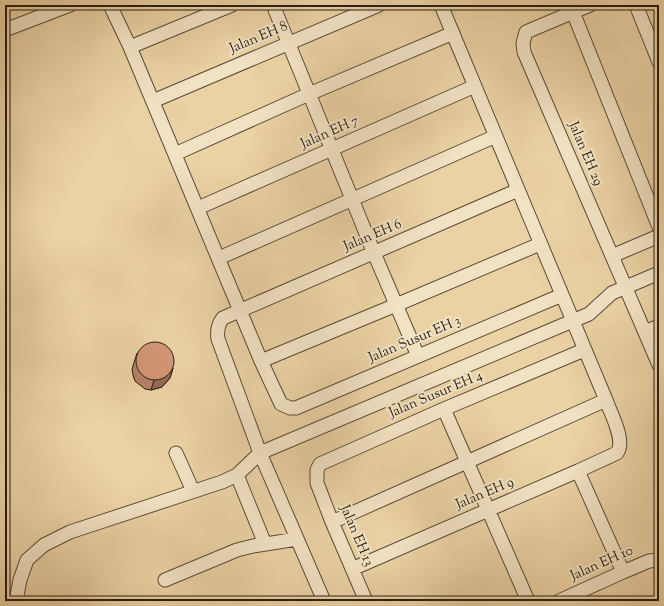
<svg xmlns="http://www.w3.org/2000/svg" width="664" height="606" viewBox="0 0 664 606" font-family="'Sorts Mill Goudy',serif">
  <rect width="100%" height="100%" fill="#ebd2a5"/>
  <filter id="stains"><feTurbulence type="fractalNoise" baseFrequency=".005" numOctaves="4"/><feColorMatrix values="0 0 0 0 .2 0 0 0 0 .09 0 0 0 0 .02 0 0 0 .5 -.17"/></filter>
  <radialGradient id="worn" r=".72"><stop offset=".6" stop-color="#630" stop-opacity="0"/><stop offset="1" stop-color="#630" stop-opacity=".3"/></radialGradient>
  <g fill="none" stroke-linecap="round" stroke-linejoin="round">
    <defs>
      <path id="minor" d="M110,5L130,47L261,361L281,404L290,408H296L562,295
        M273,5L374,253L418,356
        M590,5L526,32L523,43L524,52L659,365
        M636,5L659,62
        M573,12L659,227
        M5,30L70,5
        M130,47L232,5
        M153,101L379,5
        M175,154L309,94L453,33
        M198,208L475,86
        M612,256L659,236
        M219,258L496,136
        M645,332L659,326
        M261,361L396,305L540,244
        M444,409L528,601
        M176,453L193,491
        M578,471L623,572
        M237,475L265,544
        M332,522L606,400
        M352,569L578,471L617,453C626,441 611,414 606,400L441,5
        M165,580L237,550L253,546L297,539
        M16,601L20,580L27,560L44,545L70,532L222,482L237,475L260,453L589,314L612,293L659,273
        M324,601L260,453L218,339C217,332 217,325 223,318L518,190
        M366,601L332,522L317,483V470L320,464L444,409L584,350
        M559,601L623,572L649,561L659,560"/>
    </defs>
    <use href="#minor" stroke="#594b36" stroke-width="15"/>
    <use href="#minor" stroke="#f2e2c4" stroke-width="13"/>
  </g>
  <path fill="#b58166" stroke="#281e11" d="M137,353L173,368L170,378L162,387L151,390L145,389L135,381L133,375L132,369Z"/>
  <path fill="#946953" stroke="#281e11" d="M173,368L170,378L162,387L151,390L154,380Z"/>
  <path fill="#d39677" stroke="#281e11" d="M136 361a19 19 0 1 1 38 0a19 19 0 1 1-38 0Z"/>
  <g text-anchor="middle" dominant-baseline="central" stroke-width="4" stroke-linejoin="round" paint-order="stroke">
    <g font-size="14" fill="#281e11" stroke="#f2e2c4">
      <text transform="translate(259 38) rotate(-23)">Jalan EH 8</text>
      <text transform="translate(330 133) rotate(-24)">Jalan EH 7</text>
      <text transform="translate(585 154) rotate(67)">Jalan EH 29</text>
      <text transform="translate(373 236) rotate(-23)">Jalan EH 6</text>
      <text transform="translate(415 340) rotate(-23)">Jalan Susur EH 3</text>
      <text transform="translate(436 395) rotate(-23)">Jalan Susur EH 4</text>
      <text transform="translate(485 494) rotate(-23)">Jalan EH 9</text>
      <text transform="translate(356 536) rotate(67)">Jalan EH 13</text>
      <text transform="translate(602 564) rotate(-24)">Jalan EH 10</text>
    </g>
  </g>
  <rect width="664" height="606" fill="none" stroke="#ebd2a5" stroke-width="20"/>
  <rect x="6" y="6" width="652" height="594" fill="none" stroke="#281e11" stroke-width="2"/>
  <rect x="10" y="10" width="644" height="586" fill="none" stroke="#281e11"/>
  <rect width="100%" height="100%" filter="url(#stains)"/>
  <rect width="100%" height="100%" fill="url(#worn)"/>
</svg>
